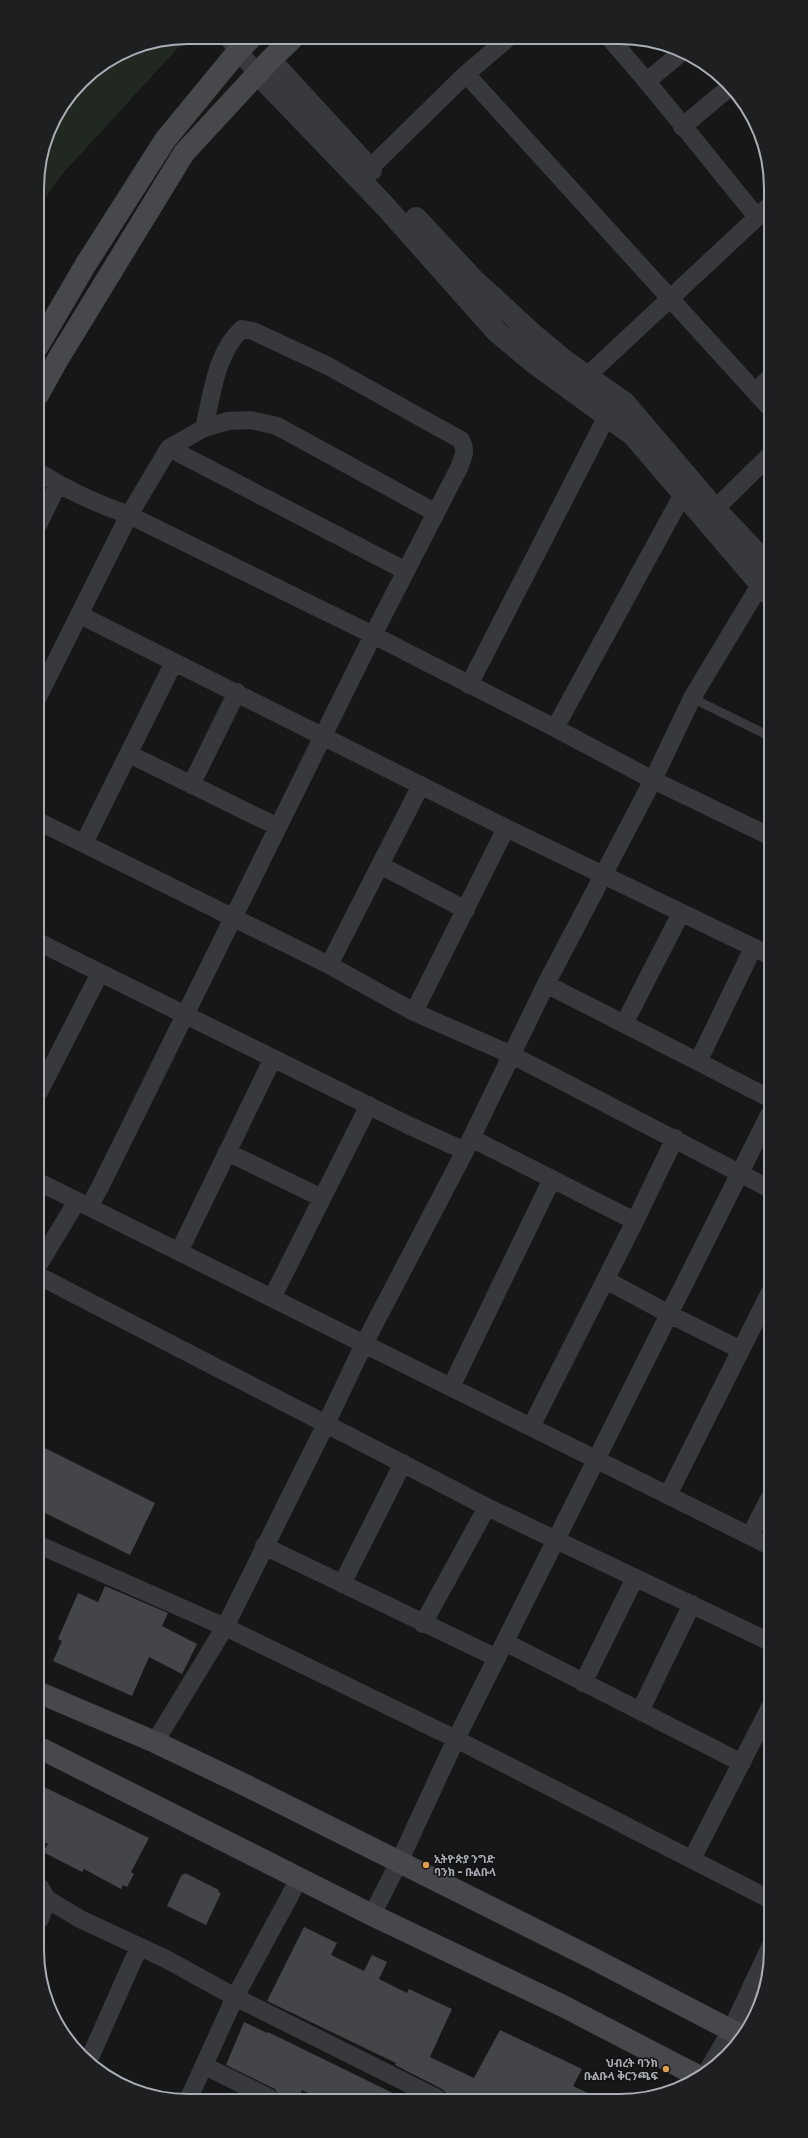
<svg xmlns="http://www.w3.org/2000/svg" width="808" height="2138" viewBox="0 0 808 2138" font-family="Rubik,'Noto Sans Ethiopic',sans-serif">
  <rect width="100%" height="100%" fill="#171718"/>
  <path fill="#212821" d="M188,37L65,171L37,208V178L53,121L88,75L130,48Z"/>
  <path fill="#444548" d="M39,1445L155,1503L130,1555L39,1510Z
    M105,1586L168,1613L162,1626L197,1644L182,1674L149,1657L132,1696L53,1661L62,1641L58,1639L78,1593L98,1602Z
    M40,1785L149,1838L131,1872L134,1874L127,1887L123,1885L121,1889L84,1869L82,1872L43,1852L48,1844L40,1840Z
    M185,1873L219,1890L218,1892L221,1893L206,1925L167,1906L182,1874L184,1875Z
    M304,1927L337,1943L331,1955L364,1971L372,1955L387,1962L379,1979L407,1993L409,1989L452,2009L430,2057L474,2078L500,2030L582,2069L573,2086L599,2098H447L446,2093L442,2089L395,2065L396,2063L267,2001Z
    M244,2022L267,2033L268,2032L403,2098H318L302,2090L298,2098H281L275,2089L226,2065Z"/>
  <g fill="none" stroke-linecap="round" stroke-linejoin="round">
    <path stroke="#38393d" stroke-width="9" d="M692,698L769,736"/>
    <path stroke="#38393d" stroke-width="18" d="M227,37L257,73
      M611,40C662,97 708,158 757,217
      M466,74L768,406
      M647,81L682,52
      M682,127L731,86
      M369,169L466,74L507,39
      M587,376L768,207
      M755,392L768,379
      M169,448L406,571
      M38,472C67,490 97,504 129,515L169,448L204,428L228,421L251,420L277,426L436,513
      M715,509L768,457
      M38,525L58,484
      M80,615L506,828L769,955
      M469,685L607,416
      M38,697L129,515L373,635L555,728L653,780L769,836
      M555,728L689,483
      M129,754L278,827
      M191,785L237,692
      M38,821L329,965L414,1012L512,1055L770,1189
      M84,843L174,662
      M380,865L466,910
      M38,942L410,1126L465,1151
      M329,965L421,785
      M546,984L769,1098
      M414,1012L506,828
      M624,1024L681,913
      M698,1062L753,948
      M39,1092L100,973
      M471,1138L635,1221
      M227,1152L322,1198
      M39,1182L77,1201
      M89,1207L770,1546
      M179,1252L273,1058
      M39,1264L77,1201L89,1207L100,1187L373,635L459,468C463,457 467,451 461,440L328,366L253,331L242,329C216,352 212,395 204,428
      M39,1276L487,1507L770,1642
      M606,1280L669,1314L741,1350
      M272,1298L369,1105
      M451,1387L552,1179
      M531,1427L635,1221L675,1138
      M668,1495L770,1292
      M750,1536L770,1497
      M39,1545L225,1627L456,1739L771,1900
      M264,1546L497,1658
      M342,1584L403,1463
      M423,1624L487,1507
      M505,1642L742,1763
      M583,1683L635,1578
      M640,1711L692,1604
      M155,1742L225,1627L326,1424L364,1344L465,1151L546,984L653,780L692,698L760,585
      M692,1859L770,1707
      M40,1887L47,1899L40,1919
      M47,1899L80,1919L166,1959L235,1997L437,2098
      M372,1915L399,1862L456,1739L769,1115
      M88,2062L139,1947
      M205,2066L270,2098
      M707,2072L731,2030L771,1945
      M189,2098L235,1997L299,1879"/>
    <path stroke="#38393d" stroke-width="22" d="M270,60L371,170
      M257,73L385,206L496,331L533,362L633,435L769,594
      M416,218L474,280L535,336L565,361L625,403L715,509L769,566"/>
    <path stroke="#46484c" stroke-width="22" d="M38,346L86,264L165,140L239,50L252,37
      M38,395L58,359L184,153L270,60L293,38
      M40,1693L155,1742L243,1784L590,1957L742,2036
      M40,1748L372,1915L563,2006L700,2077"/>
  </g>
  <g fill="#de9d49" stroke="#121213" stroke-width="1.5">
    <circle cx="426" cy="1865" r="4"/>
    <circle cx="666" cy="2069" r="4"/>
  </g>
  <g text-anchor="middle" dominant-baseline="central" stroke-width="3" stroke-linejoin="round" paint-order="stroke">
    <g font-size="11" font-weight="bold" fill="#aaafb7" stroke="#121213" text-anchor="start">
      <text x="434" y="1859">ኢትዮጵያ ንግድ<tspan x="434" dy="13">ባንክ - ቡልቡላ</tspan></text>
      <text x="658" y="2063" text-anchor="end">ህብረት ባንክ<tspan x="658" dy="13">ቡልቡላ ቅርንጫፍ</tspan></text>
    </g>
  </g>
  <path d="M0 0H808V2138H0ZM188 44H620A144 144 0 0 1 764 188V1950A144 144 0 0 1 620 2094H188A144 144 0 0 1 44 1950V188A144 144 0 0 1 188 44Z" fill="#1e1f20" fill-rule="evenodd"/>
  <path fill="none" stroke="#aaafb7" stroke-width="2" d="M188 44H620A144 144 0 0 1 764 188V1950A144 144 0 0 1 620 2094H188A144 144 0 0 1 44 1950V188A144 144 0 0 1 188 44Z"/>
</svg>
